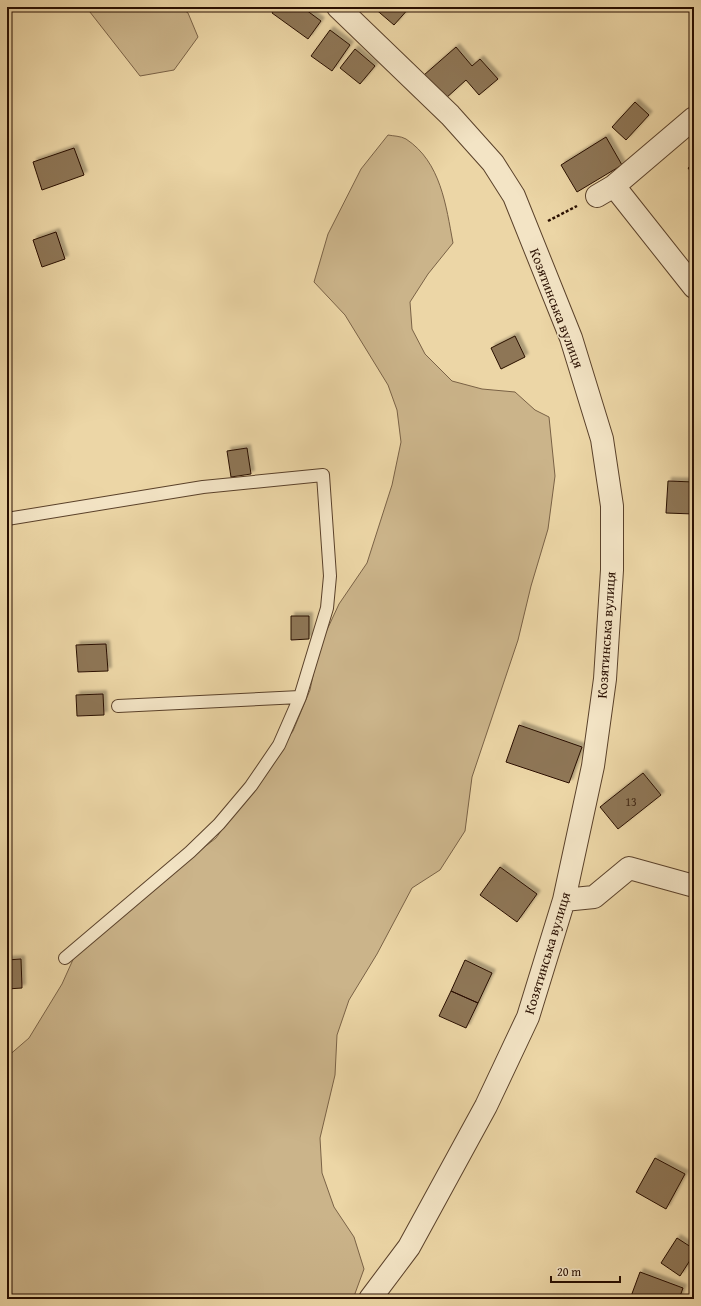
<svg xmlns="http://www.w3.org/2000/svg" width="701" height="1306" viewBox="0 0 701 1306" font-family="'Gentium Book Plus',serif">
  <defs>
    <filter id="shadow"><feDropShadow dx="3.5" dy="-3.5" stdDeviation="1" flood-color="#0004"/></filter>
  </defs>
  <rect width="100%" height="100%" fill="#ecd6a6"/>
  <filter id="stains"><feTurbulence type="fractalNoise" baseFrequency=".005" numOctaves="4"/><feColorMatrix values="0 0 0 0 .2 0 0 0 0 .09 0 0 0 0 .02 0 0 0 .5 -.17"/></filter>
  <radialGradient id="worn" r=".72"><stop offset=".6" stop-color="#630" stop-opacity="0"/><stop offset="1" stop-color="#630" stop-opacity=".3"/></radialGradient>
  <path fill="#cbb48a" stroke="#7a6246" d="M86,7H180L188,13L198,37L174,70L140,76Z
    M388,135C393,136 401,136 406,139C441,162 446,206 453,243L428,274L410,302L412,329L425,354L452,381L482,389L515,392L535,410L549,417L555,476L548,529L531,586L518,640L472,777L465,831L440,870L412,888L377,954L349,1000L337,1035L335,1075L320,1138L322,1173L334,1207L354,1237L364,1269L353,1299H7V1057L29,1038L62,984L80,944L216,838L293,731L310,690L319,647L339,604L367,563L392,485L401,442L397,410L388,385L345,315L314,282L328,234L361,169Z"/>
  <path fill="#8e7657" stroke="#290f01" filter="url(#shadow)" d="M276,7H302L321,21L308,39L272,13Z
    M373,7H410L394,25Z
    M330,30L350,45L332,71L311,56Z
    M456,47L472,66L480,59L498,79L479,95L466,80L445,99L424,75Z
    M355,49L375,66L360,84L340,68Z
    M635,102L649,115L626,140L612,127Z
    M606,137L622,165L577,192L561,165Z
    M74,148L84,175L42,190L33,162Z
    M694,164V176L688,168Z
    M56,232L65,259L42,267L33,240Z
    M515,336L525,357L501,369L491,348Z
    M247,448L251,474L231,477L227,451Z
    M668,481L694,482V514L666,513Z
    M291,616H309V639L291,640Z
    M106,644L108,671L78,672L76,645Z
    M103,694L104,715L77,716L76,695Z
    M519,725L582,747L569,783L506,762Z
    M643,773L661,795L618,829L600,807Z
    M500,867L537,894L517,922L480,895Z
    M21,959L22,988L7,989V960Z
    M465,960L492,973L478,1003L451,991Z
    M451,991L478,1003L466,1028L439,1016Z
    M655,1158L685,1174L666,1209L636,1192Z
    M677,1238L694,1249V1254L680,1276L661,1263Z
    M640,1272L683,1288L679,1299H630Z"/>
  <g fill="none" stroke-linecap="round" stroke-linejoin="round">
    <defs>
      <path id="service" d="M7,519L203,487L323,475L330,576L327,608L300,697L279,745L251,786L219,824L190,852L65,958
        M118,706L300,697"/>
      <path id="minor" d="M338,7L450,115L493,163L514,196L571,338L602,439L612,506V570L605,679L593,766L564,900L528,1017L486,1106L409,1247L370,1299
        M614,186L694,287
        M597,196L614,186L694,118
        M564,900L594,897L629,868L694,886"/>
    </defs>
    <use href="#service" stroke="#5a412a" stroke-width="14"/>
    <use href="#minor" stroke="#5a412a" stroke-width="24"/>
    <path stroke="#290f01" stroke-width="2.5" stroke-dasharray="3 2" stroke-linecap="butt" d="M548,221L577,206"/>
    <use href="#service" stroke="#f3e4c5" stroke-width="12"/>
    <use href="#minor" stroke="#f3e4c5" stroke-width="22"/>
  </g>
  <g text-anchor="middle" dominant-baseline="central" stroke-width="3" stroke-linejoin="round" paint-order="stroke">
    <g font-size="12" fill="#422916">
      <text x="631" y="801">13</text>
    </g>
    <g font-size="14" fill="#290f01" stroke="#f3e4c5">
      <text transform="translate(557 308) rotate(69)">Козятинська вулиця</text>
      <text transform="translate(606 635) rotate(-86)">Козятинська вулиця</text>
      <text transform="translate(547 953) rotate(-73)">Козятинська вулиця</text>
    </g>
  </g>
  <rect width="701" height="1306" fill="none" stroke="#ecd6a6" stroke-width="24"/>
  <rect x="8" y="8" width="685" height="1290" fill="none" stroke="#290f01" stroke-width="2"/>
  <rect x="12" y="12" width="677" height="1282" fill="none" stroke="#290f01"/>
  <path d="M551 1276v6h69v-6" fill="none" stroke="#290f01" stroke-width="2"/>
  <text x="557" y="1276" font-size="12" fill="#290f01" stroke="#f3e4c5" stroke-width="3" paint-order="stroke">20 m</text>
  <rect width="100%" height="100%" filter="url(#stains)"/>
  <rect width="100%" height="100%" fill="url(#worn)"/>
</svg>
